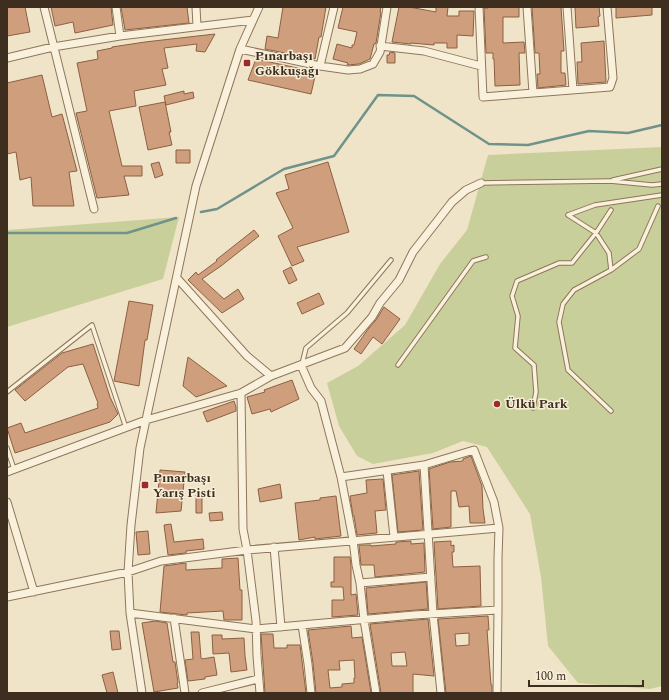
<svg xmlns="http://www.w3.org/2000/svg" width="669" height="700" viewBox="0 0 669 700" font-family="Spectral,serif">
  <rect width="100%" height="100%" fill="#f0e4c8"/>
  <path fill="#c9cf9b" d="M662,147V686L650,689L578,683L548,646L541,577L530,514L487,447L463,441L433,453L373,464L357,456L339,426L327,383L358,366L405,325L440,264L467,230L488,155Z
    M179,217L163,279L7,327V230Z"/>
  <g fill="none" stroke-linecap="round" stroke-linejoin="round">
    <path stroke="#6f938a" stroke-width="2.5" d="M201,212L217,209L284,169L334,156L378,95L414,96L489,144L528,145L589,131L628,133L662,125
      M7,233H127L176,218"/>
  </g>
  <path fill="#cf9f7d" stroke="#8d5f41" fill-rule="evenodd" d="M7,7H25L30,32L7,36Z
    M51,7H111L113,25L75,33L73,22L55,26Z
    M121,7H187L189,23L125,30Z
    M283,7H326L321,37H319L315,59L265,49L267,36L278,38Z
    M343,7H381L380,12H381L376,43L375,44H374L370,59L359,64L347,65L348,63L333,59L337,44L352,48V45H354L357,32L338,28Z
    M399,7H409L436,12V7H448L447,16H459V11H474L473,36L457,35V48H447V43H434V45L411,43V44L392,42Z
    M488,7H519V17H503V43L524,42L525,53H519L520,85L495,86L494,59H493V53H486L484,8H488Z
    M532,7H561L564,51H561V73H565L566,85L538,88L537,74H540L539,53H535Z
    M575,7H599L600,16L598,17L599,26L576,28Z
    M616,7H652V15L616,18Z
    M215,34L205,52L196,51L197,44L164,48L168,68L162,69L166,85L134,91L136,106L109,111L122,166H142V176H124L129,195L97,198L76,113L87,111L77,63L98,59L97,51L112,48V47L145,42Z
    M604,41L606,82L578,84L577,62H582L581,43Z
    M390,52L395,53V63H387V55H389Z
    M256,59L316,72L311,94L248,80Z
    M42,75L52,117L62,114L77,171L69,172L74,206H33L31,177L20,180L16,152L7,154V83Z
    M184,91V94L193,92L194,98L166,105L164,96Z
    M165,102L171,132H169L172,145L148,150L139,107Z
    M176,150H190V163H176Z
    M159,162L163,175L155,178L151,164Z
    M328,162L349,232L297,247L304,261L292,266L278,236L293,228L276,193L289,189L285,175Z
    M254,230L259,236L221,266L202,279L224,299L238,289L244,299L222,313L188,280L196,272L198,275L217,261L216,260Z
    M291,267L297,280L289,284L283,271Z
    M319,293L324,304L302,314L297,303Z
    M129,301L153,305L147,340H145L139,386L114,381Z
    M384,307L400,319L382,344L373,337L361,354L354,349L369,328L376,320Z
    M93,344L110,397L118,414L110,422L15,453L7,428L21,423L25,433L98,408L97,404L98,403L83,364L68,367L25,401L15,390L62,353Z
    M188,357L227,386L196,397L183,386Z
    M292,380L299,399L271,412L270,409L252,414L247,397L265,392L264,390Z
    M234,401L236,407V411L207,422L203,412Z
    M471,456L482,486L483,509L485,523H470L469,506L459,507L456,491H451V527L433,529L429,469L450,462L463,461V459Z
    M160,470L185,472L181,511L156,513Z
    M419,471L423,530L398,532L392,475Z
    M383,479L386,510L375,511L377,533L357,535L354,516H353L350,496L367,493L366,480Z
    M280,484L282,498L260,502L258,489Z
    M196,495H202V513H196Z
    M336,496L341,536L315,539V537L299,540L295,503L320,500V498Z
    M222,512L223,520L210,521L209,513Z
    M171,524L174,542L203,539L204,549L186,551V553L168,555L164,525Z
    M148,531L150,554L138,555L136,532Z
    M411,541V544L424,543L425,572L375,577L374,565H361L359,545H371V546L396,544V542H397Z
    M451,541V546L454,545V552H452L453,567L480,566L481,606L438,609L434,542Z
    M334,557H350L351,565V595L356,594L358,615L332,617V600H344L343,587H331V582H334Z
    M238,558L240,590H242V620H224L223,611L187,613V615L160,612L164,566L186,563V570L222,568V559Z
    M426,582L428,609L368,614L366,588Z
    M488,616L489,630H487L491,685H492V693H446L438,619ZM469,633V645L456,646L455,634Z
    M428,619L434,676L413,674V693H381L370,624ZM405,652L407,666H392L391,653Z
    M155,621L167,623L173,662H175L178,683H177L178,688L154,692L142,623Z
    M351,626L352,638L362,637L371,693H316L313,663L308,630ZM354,660L355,678H354V683L342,684V687L330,688L328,670H340L339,661Z
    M110,631H119L121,649L112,650Z
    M191,632H199L201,658L202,659L214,657L217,675L205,677V679L188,681L185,660L193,659Z
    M261,634H273L274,648H287V645H300L306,693H265Z
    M212,635H222V639L244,638L245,656L247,670L231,672L229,653L213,654Z
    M113,672L118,693H107L102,675Z"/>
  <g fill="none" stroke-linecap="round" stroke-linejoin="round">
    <defs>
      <path id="lane" d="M613,180L662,169
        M481,183L610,181L652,185L662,184
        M568,215L595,205L662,195
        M568,215L596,233L609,253L611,270
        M302,364L306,348L347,313L391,260
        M398,365L473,261L486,257
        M7,392L92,325L126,428
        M533,408L536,392L534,365L515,348L518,316L512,296L517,281L559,263H572L596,233L611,210
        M611,411L568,370L559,322L563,304L574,290L611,270L639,249L658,206
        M7,448L14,469"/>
      <path id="street" d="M44,7L94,209
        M116,7L120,36
        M196,7L197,26
        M479,7L483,97L610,87L613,78L607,7
        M527,7L533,93
        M567,7L573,90
        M380,46L424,51L481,66
        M240,49L320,66L348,70L360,69L373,64L380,52L387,7
        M7,58L53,47L120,36L253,20
        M320,66L334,7
        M177,278L247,356L271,376
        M301,365L311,388L321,401L341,477L353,540L356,565L360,583L364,620L376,693
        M241,393L243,529L247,550L256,621L257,656L260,693
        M424,465L433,614L441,693
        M387,471L394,537
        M7,472L146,420L241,393L271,376L345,348L372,317L380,303L399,280L413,252L452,202L466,190L481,183
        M341,477L424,465L474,450L494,502L499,528L498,558V610L497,693
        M7,502L34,592
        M274,547L281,627
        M360,583L431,577
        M7,597L128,572L161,561L247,550L499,528
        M130,613L256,629L414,615L498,610
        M174,618L185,693
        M302,625L308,664L311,693
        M142,693L130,613L128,572L131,525L140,448L196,186L240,49L259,7
        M202,693L258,679"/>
    </defs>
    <use href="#lane" stroke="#8d765c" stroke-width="5.5"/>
    <use href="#street" stroke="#8d765c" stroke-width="9"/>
    <use href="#lane" stroke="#faf1dc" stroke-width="3.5"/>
    <use href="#street" stroke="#faf1dc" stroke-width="7"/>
  </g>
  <g fill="#9e2a2b" stroke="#f7eed8" stroke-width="1.5">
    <rect x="243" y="59" width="8" height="8" rx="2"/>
    <circle cx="497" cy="404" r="4"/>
    <rect x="141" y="481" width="8" height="8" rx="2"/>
  </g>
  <g text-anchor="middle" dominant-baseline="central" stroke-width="3" stroke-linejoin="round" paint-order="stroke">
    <g font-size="13" font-weight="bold" fill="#3d2e20" stroke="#f7eed8" text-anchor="start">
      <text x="255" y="56">Pınarbaşı<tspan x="255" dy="15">Gökkuşağı</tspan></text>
      <text x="505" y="404">Ülkü Park</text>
      <text x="153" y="478">Pınarbaşı<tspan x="153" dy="15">Yarış Pisti</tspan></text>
    </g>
  </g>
  <rect width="669" height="700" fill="none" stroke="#3d2e20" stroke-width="16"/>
  <path d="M529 680v6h114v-6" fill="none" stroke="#3d2e20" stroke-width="2"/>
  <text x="535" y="680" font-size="12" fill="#3d2e20" stroke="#f7eed8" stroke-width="3" paint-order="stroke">100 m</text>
</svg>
